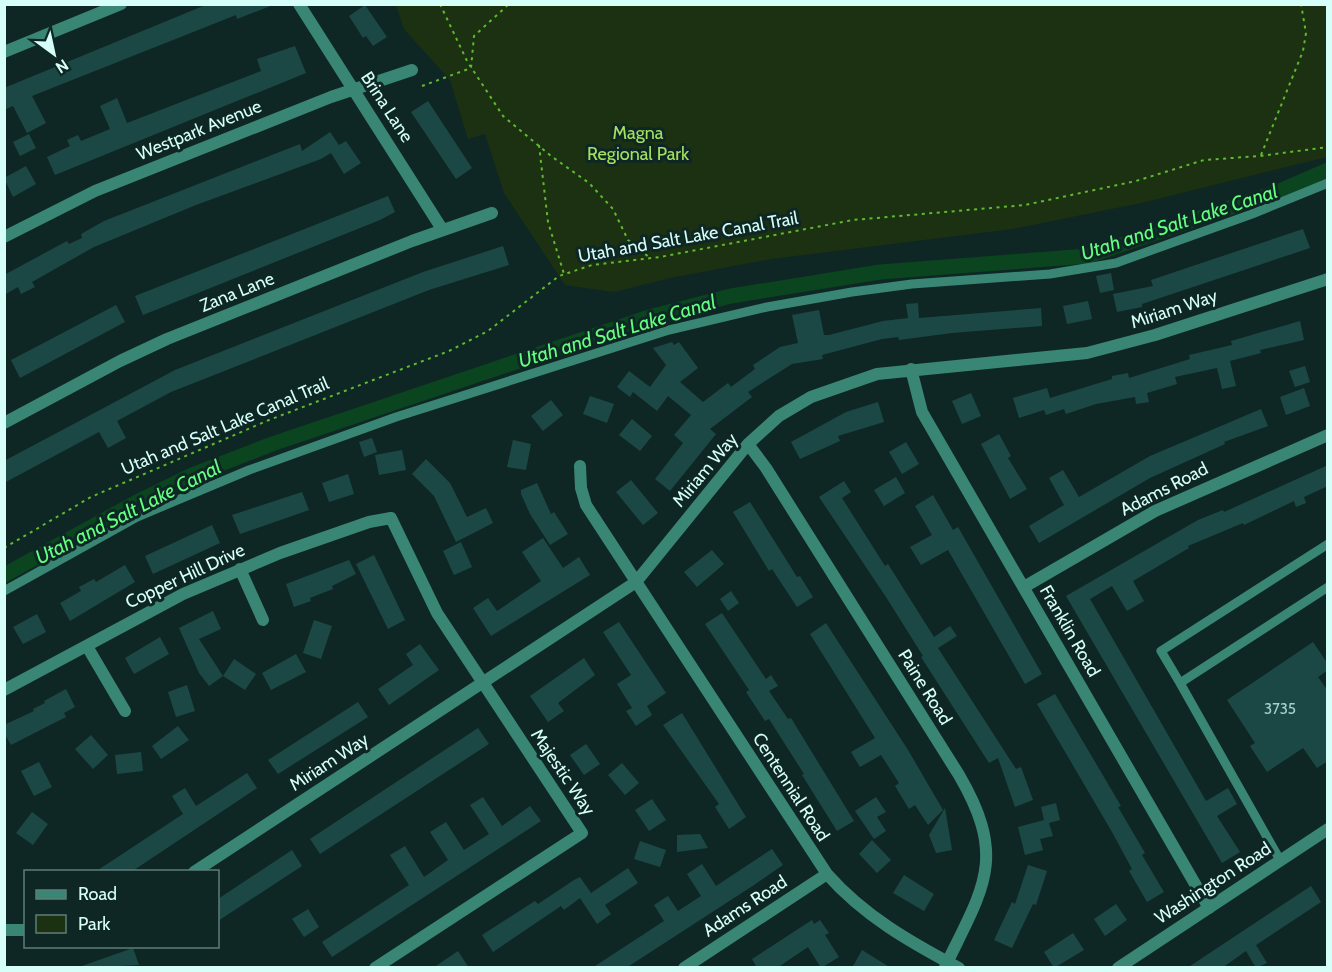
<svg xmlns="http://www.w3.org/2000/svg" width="1332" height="972" viewBox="0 0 1332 972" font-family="Cabin,sans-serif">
  <rect width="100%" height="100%" fill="#0f2724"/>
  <path fill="#1c3112" d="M396,5H1327V157L1141,203L1012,229L771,259L670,278L614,292L565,285L504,193L485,134L468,139L450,80L404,29Z"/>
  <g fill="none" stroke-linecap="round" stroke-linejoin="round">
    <path stroke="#0a451f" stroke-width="15" d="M4,575L137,502L192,475L272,444L649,317L731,296L880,272L1088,256L1282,190L1328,170"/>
  </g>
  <path fill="#1b4845" d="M208,4L273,5L237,19L236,15L32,96L46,123L27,133L13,106L4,110V88Z
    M365,5L387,37L373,46L366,36L363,38L349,16Z
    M295,46L306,73L55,175L47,157L70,146L67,140L78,135L81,141L110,129L100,106L117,98L127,123L261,71L257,59Z
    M428,101L472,168L456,179L411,112Z
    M330,132L339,145L346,141L361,163L344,174L331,153L321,159L196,205L94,247L32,282L35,287L21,294L18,287L4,295V275L67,241L69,244L82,238L81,234L104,221L300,144L302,151Z
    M29,134L36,148L20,156L13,142Z
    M26,166L36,184L13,197L4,178Z
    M388,196L395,212L380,220L143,315L135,296Z
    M1303,229L1310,248L1142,304V307L1117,312L1113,294L1153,286L1151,280Z
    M503,246L509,265L429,290L171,392L117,421L126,438L108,448L99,432L4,483V461L175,370L423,272Z
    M1111,273L1114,290L1100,293L1096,276Z
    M1088,301L1092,319L1067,324L1063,306Z
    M918,303L919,318L1041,308L1042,326L952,333L899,340L898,337L882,339L822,355L823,359L792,364L748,392L752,397L710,429L716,434L670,491L655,479L683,443L674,435L691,415L668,396L657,411L633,392L630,397L617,387L629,371L650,387L666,365L653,348L672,342L674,345L679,342L698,368L680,382L703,402L728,383L731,387L755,369L753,365L780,347L798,343L792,315L819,310L824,335H829L883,321L908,318L906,304Z
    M116,305L125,322L20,378L11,360Z
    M1300,321L1304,340L1260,350L1261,353L1230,361L1236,386L1222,389L1217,368L1175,377L1177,384L1147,393L1149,402L1136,404L1135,397L1096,404L1066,414L1064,409L1046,415L1044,410L1019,418L1013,398L1047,388L1050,398L1112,379V376L1128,373L1129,378L1190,359L1189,355L1232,345L1231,341Z
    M1305,366L1310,382L1295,387L1289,371Z
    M1304,388L1310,406L1286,415L1280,397Z
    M971,393L981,416L962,424L952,401Z
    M590,396L614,404L607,423L583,414Z
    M551,400L563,415L543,431L531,416Z
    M878,402L884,422L838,436L840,441L800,459L791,442L846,412Z
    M1261,409L1268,426L1224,442L1225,444L1150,478L1039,543L1029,526L1064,505L1049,478L1063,470L1079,497L1150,456Z
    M632,419L652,436L640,451L619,435Z
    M999,434L1011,456L1008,458L1027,489L1010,499L981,444Z
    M372,438L377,452L364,457L359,442Z
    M513,440L531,444L526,470L507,467Z
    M906,442L919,464L902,474L889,452Z
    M402,450L406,470L379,475L375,455Z
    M426,459L450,483L467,517L486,508L493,523L456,542L434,496L412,474Z
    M1328,465V486L1304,497L1306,503L1296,507L1294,501L1244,525L1243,523L1188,546L1189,548L1133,581L1144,601L1127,611L1112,586L1090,599L1206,801L1228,788L1237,804L1217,816L1240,852L1222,863L1066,596L1198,520L1223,510L1224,512Z
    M348,474L354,494L329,502L322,483Z
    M896,477L905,493L884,506L874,490Z
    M631,480L658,513L643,525L616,492Z
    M844,481L851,492L842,498L885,566L888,564L934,637L950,626L957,636L938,648L1016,769L1021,767L1033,800L1015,807L998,758L989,763L921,657L923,656L886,597L819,497Z
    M537,483L551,514L554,512L568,534L550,545L530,514L521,494V490Z
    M302,492L309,510L240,534L232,515Z
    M933,495L953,530L958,527L1042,674L1025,684L948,550L921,565L910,547L932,535L915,506Z
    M750,502L797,577L800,576L813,597L797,607L772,569L769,571L733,512Z
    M212,525L220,543L153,574L145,556Z
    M543,538L563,568L579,557L590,575L491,636L473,608L488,598L497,611L541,581L522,552Z
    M461,542L472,567L454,575L443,551Z
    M712,550L724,564L697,587L684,572Z
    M374,555L405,620L388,629L356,564Z
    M349,560L356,574L332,586L333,589L310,598L311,601L294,607L286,584Z
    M125,565L135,582L70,621L60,603L81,591L79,587L94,579L96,582Z
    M731,591L739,603L728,611L720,599Z
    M213,611L221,629L199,639L223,676L209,686L199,673L179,628Z
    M722,613L766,679L771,675L778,686L769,691L788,719L791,718L854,821L837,831L802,775L804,774L769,719L765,721L746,692L749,690L705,624Z
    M37,614L46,632L23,644L13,627Z
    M314,620L332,626L321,659L303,653Z
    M619,622L666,693L647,706L652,715L636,726L626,711L632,708L617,684L631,675L603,632Z
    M826,623L908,750L943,810L928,825L915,805L909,809L895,786L899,783L881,755L860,767L851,752L875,738L810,634Z
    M160,637L169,654L134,674L125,658Z
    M1313,642L1328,664V670L1318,677L1328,691V761L1317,768L1303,748L1267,772L1250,746L1255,743L1227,700Z
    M420,644L439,670L389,705L378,689L413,665L406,654Z
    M296,654L306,672L271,690L262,673Z
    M584,658L595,675L558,703L564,711L548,722L530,696Z
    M234,659L256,674L245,690L223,676Z
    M187,685L195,711L176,717L168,692Z
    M66,689L75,707L64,713L66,717L11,745L4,733V725L34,711L33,709L45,703L44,701Z
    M1055,694L1121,806L1118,807L1145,853L1142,855L1164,892L1147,902L1129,871L1132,869L1112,832L1037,704Z
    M358,702L368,717L278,774L268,760Z
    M682,713L746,817L729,829L715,807L719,804L663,725Z
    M178,726L189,740L161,759L152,746Z
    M478,728L489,744L320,854L310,839Z
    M91,735L108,755L93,769L75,749Z
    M586,744L600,764L584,775L570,755Z
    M141,752L143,771L117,774L115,755Z
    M39,762L52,787L34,796L21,771Z
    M622,763L639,783L625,795L608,775Z
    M247,773L257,788L131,872H95L183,814L172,796L185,788L196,806Z
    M483,797L502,826L530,806L541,821L332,957L322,942L409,885L390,855L405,846L424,877L448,860L430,832L446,822L464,850L489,834L470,805Z
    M876,797L886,812L877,817L886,831L874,839L855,811Z
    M652,799L666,820L649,831L635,810Z
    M1056,803L1060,820L1049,823L1053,836L1040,839L1043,850L1025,855L1018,827L1044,820L1041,807Z
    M945,808L952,850L936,853L929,835Z
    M32,812L48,824L33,845L16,833Z
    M700,834L708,848L677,852V835Z
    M872,840L891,860L877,873L859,854Z
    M640,841L666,850L660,867L634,859Z
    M772,849L783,865L754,885L626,968H592L664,921L654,905L668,896L678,911L701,896L687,874L702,864L716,886Z
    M292,850L302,866L218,921V899Z
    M1028,865L1047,871L1036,905L1033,904L1012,948L994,940L1012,902L1015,904Z
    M628,868L638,883L605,905L611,914L597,924L580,898L564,910L561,906L493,952L482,935L535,901L538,904L574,880L580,877L591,893Z
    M904,875L934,894L924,911L893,893Z
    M1311,886L1321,902L1256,945L1267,963L1256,968L1246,951L1222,968H1187Z
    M1116,904L1127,920L1105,936L1094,919Z
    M308,909L319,927L304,937L292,919Z
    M812,920L814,924L820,920L829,933L825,935L839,957L821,968L808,947L777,968H757L752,959Z
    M1073,933L1084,950L1054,968L1044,952Z
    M133,948L139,965L83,968L82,966Z
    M862,950L891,968H852Z
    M458,951L469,968H433Z"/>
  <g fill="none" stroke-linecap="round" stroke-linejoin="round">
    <path stroke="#5eba2f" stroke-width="2" stroke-dasharray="3 4.5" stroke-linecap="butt" d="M440,4L467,61L503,116L551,156L589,183L613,209L628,240L650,258
      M422,86L471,68L474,36L509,4
      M539,145L548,222L564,274
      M1261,155L1303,51L1306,33L1301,4
      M4,548L91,497L269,420L449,351L488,331L559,276L592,265L660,257L853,220L1025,205L1136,181L1204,160L1260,156L1328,147"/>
    <path stroke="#3a8674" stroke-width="9" d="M4,591L137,517L249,470L396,417L669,330L767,307L852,292L912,284L1050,274L1116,263L1252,214L1328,183
      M1180,683L1161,651L1328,544
      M1280,860L1180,683L1328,587"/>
    <path stroke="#3a8674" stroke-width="12" d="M299,4L442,229
      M4,52L121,4
      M4,237L95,191L331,97L412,70
      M911,369L922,412L1209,908
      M4,423L120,361L167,339L412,241L492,213
      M748,444L766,468L959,775C1008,859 983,888 945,967
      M580,466L581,488L586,505L827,874C864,916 910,942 959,968
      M240,569L263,620
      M1024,587L1155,511L1328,435
      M88,648L125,711
      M4,690L183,594L280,553L369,522L391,518L437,613L582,833L375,968
      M194,872L636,582L748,444L779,416L811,397L877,374L1087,353L1155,335L1328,279
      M4,930H26
      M684,968L827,874
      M1118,968L1328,829"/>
  </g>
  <g text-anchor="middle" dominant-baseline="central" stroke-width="6" stroke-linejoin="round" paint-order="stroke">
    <g font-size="15" fill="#a6d1cb">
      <text x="1280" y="709">3735</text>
    </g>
    <g font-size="18" fill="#d5fff8" stroke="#0f2724">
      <text transform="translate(387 107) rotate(57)">Brina Lane</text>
      <text transform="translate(199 130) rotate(-22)">Westpark Avenue</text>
      <text transform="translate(688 237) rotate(-10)">Utah and Salt Lake Canal Trail</text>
      <text transform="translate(237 292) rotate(-22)">Zana Lane</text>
      <text transform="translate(1174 309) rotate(-18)">Miriam Way</text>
      <text transform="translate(225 426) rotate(-23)">Utah and Salt Lake Canal Trail</text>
      <text transform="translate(705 470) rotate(-50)">Miriam Way</text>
      <text transform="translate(1164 489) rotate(-27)">Adams Road</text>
      <text transform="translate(185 576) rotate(-25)">Copper Hill Drive</text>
      <text transform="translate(1070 631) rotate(60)">Franklin Road</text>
      <text transform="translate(925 687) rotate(58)">Paine Road</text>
      <text transform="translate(329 762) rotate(-33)">Miriam Way</text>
      <text transform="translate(563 772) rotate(56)">Majestic Way</text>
      <text transform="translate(791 787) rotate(57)">Centennial Road</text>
      <text transform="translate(1213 883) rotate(-33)">Washington Road</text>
      <text transform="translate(745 906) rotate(-33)">Adams Road</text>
    </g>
    <g font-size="18" fill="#a4e15f" stroke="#0f2724">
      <text x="638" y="133">Magna<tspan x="638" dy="21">Regional Park</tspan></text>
    </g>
    <g font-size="20" font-style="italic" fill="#63ff80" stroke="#0f2724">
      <text transform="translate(1179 222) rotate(-18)">Utah and Salt Lake Canal</text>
      <text transform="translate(617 331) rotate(-17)">Utah and Salt Lake Canal</text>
      <text transform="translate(128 512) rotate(-27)">Utah and Salt Lake Canal</text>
    </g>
  </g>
  <rect width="1332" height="972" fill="none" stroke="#d5fff8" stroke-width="12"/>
  <rect x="24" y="870" width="195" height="78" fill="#0f2724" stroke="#5e7d79" stroke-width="1.5"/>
  <rect x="36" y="890" width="30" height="9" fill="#3a8674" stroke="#5e7d79" stroke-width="1.5"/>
  <text x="78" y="900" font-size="18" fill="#d5fff8">Road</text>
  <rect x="36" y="915" width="30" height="18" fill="#1c3112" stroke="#5e7d79" stroke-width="1.5"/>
  <text x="78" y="930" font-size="18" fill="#d5fff8">Park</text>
  <g transform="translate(54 54) rotate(147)" stroke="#0f2724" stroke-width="4.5" paint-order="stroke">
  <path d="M0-4.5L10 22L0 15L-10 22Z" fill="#d5fff8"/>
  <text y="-9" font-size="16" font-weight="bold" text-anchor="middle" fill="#d5fff8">N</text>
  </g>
</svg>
